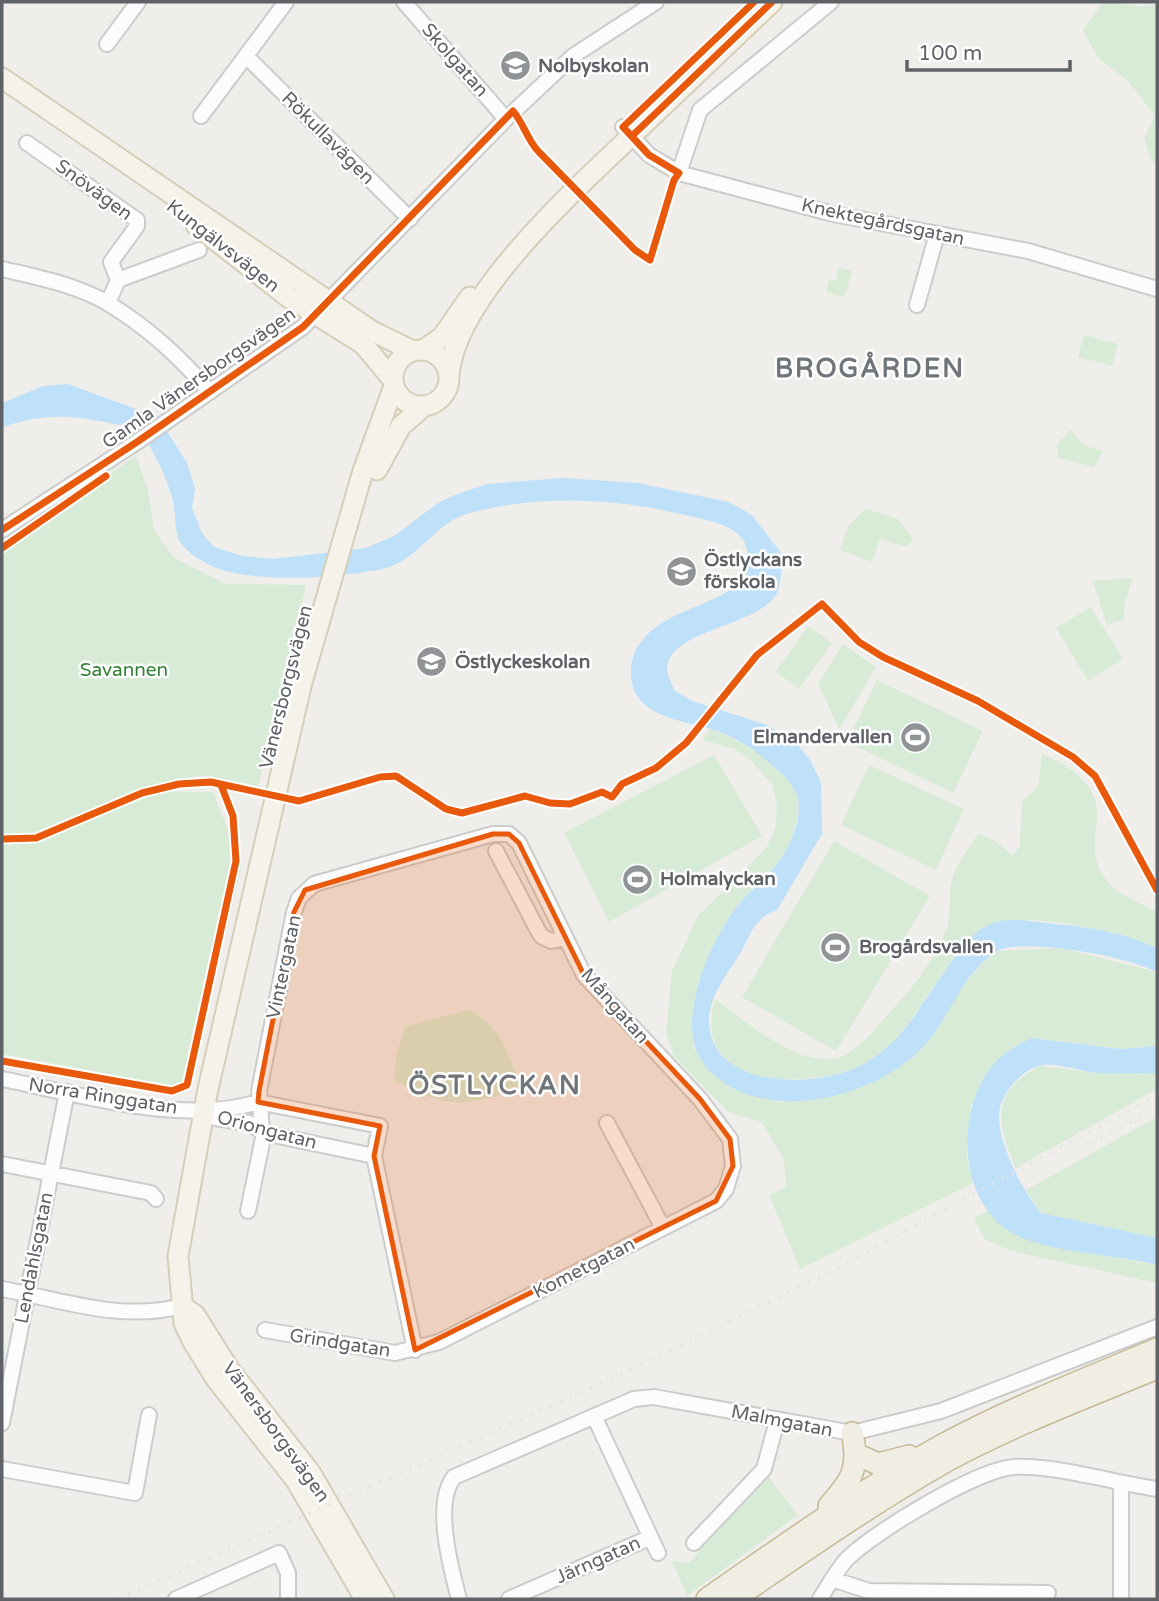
<svg xmlns="http://www.w3.org/2000/svg" width="1159" height="1601" viewBox="0 0 1159 1601" font-family="'Varela Round',sans-serif">
  <rect width="100%" height="100%" fill="#efeeea"/>
  <path fill="#d8ebd6" d="M1103,2C1126,2 1133,10 1157,4V165L1150,158L1144,138L1155,116L1129,82L1098,58L1083,30Z
    M839,267L852,271L844,297L826,292L829,280L836,281Z
    M1084,335L1118,344L1112,366L1078,357Z
    M1071,430L1082,444L1103,451L1094,467L1058,458L1057,444Z
    M136,456L148,491L154,530L174,558L226,584L306,585L258,787L200,775L143,791L213,792L242,865L189,1089L2,1054V548Z
    M866,509L898,519L913,539L907,547L880,539L872,562L840,550L848,527Z
    M1133,578L1125,601L1124,620L1107,625L1093,581Z
    M1091,607L1123,659L1088,681L1056,628Z
    M808,626L832,643L799,689L776,672Z
    M843,644L876,667L839,729L818,684Z
    M877,680L983,731L953,793L847,742Z
    M710,729C734,737 791,768 797,795C802,820 789,850 773,870C769,875 762,879 757,884C744,896 733,911 725,926C701,969 694,1002 694,1049L777,1103L804,1099L938,1029L949,1005L979,966L997,951L1061,948L1157,972V1046L1121,1049L1031,1038L971,1105L967,1158L973,1183L800,1269L769,1195L786,1187L784,1160L762,1122L728,1112L674,1056L666,1033L672,971L698,916L767,847L775,828L777,805L772,784L750,760L734,749L703,740Z
    M1042,754C1069,765 1100,785 1097,819C1095,836 1092,856 1101,872C1113,895 1137,899 1157,913V948C1124,933 1019,908 987,926C971,935 961,950 950,964C901,1029 890,1075 799,1079C774,1080 748,1079 729,1062C708,1044 709,1022 715,999C747,1021 808,1079 850,1052C866,1042 878,1025 891,1011C912,989 937,957 947,927C951,913 949,899 951,885C954,867 968,849 978,834L994,840L1013,856L1020,845L1022,801L1038,787Z
    M714,755L762,836L609,922L564,833Z
    M869,765L964,809L936,870L841,825Z
    M834,841L930,896L836,1051L742,997Z
    M467,1010C501,1022 507,1055 521,1086C472,1108 441,1109 395,1080L396,1056L405,1027Z
    M1040,1066L1096,1073H1157V1089L1016,1168C996,1122 990,1092 1040,1066Z
    M1157,1117V1238L1041,1213L1026,1190Z
    M988,1211L1007,1231L1076,1251L1157,1265V1283L1012,1251L985,1240L974,1218Z
    M767,1475L798,1515L687,1596L672,1561L689,1563Z"/>
  <path fill="#bfe0f9" d="M68,384L158,417L187,463L195,488L192,508L202,533L214,547L242,556L273,559L366,548L394,536L438,503L455,495L487,484L563,478L638,483L729,502L752,515L781,553C781,565 782,579 778,591C764,626 668,629 667,669C667,675 672,684 674,690L692,701L767,725L796,743L811,761L821,783L822,834L777,910C754,918 752,932 741,952C729,972 707,998 709,1024C713,1079 783,1085 825,1077C896,1064 913,1013 953,960C963,948 972,934 986,926C1006,915 1033,922 1055,924C1091,927 1124,933 1157,948V972C1128,957 1027,937 997,951C991,954 983,962 978,967C954,993 944,1027 919,1051C870,1099 768,1123 714,1075C700,1063 692,1046 692,1027C692,987 714,935 739,904C749,891 763,882 773,869C788,851 807,814 795,791C788,777 773,766 761,756C750,747 738,740 725,734C691,720 633,721 631,675C630,657 637,644 650,632C677,608 718,604 745,579C748,565 751,546 739,535C726,523 706,520 689,516C617,498 542,494 470,513C434,522 419,561 382,569C340,578 254,584 214,567C203,562 187,553 180,542C174,531 176,513 173,500C166,475 153,451 140,429C82,418 60,409 2,427V403L43,386Z
    M1031,1038L1121,1049L1157,1046V1073C1137,1073 1117,1074 1098,1073C1080,1072 1056,1061 1039,1066C1019,1071 997,1098 999,1119C1001,1150 1022,1189 1041,1213L1157,1238V1265C1116,1254 1040,1253 1007,1230C957,1195 957,1110 992,1066C1002,1053 1017,1046 1031,1038Z"/>
  <g fill="none" stroke-linecap="round" stroke-linejoin="round">
    <defs>
      <path id="minor" d="M404,2L506,119
        M107,44L138,2
        M246,56L410,219
        M201,116L286,2
        M623,127L649,155L679,173L833,214L1028,251L1157,289
        M27,143L137,220V226L111,262L118,280L108,303
        M679,173L700,110L831,2
        M2,269C36,277 78,285 109,304C147,327 181,358 210,392
        M118,280L199,250
        M917,305L937,234
        M2,530L137,442L303,327L506,119L573,56L656,2
        M496,851L541,936L551,941L565,938
        M2,1079C78,1094 182,1126 258,1102L380,1126L374,1156L415,1350
        M204,1110L215,1118L249,1123L264,1133L374,1156
        M607,1123L661,1224
        M262,1132L259,1091L294,912L299,898L314,884L493,834H509L519,843L584,975L700,1099L730,1139L733,1166L726,1189L716,1201L439,1342L395,1353L265,1330
        M2,1164L151,1193L156,1199
        M248,1211L264,1133
        M2,1289C62,1300 121,1322 182,1306
        M594,1416L658,1553
        M2,1423L67,1092
        M2,1469L135,1493L149,1415
        M1121,1484V1599
        M694,1543L764,1469L777,1421
        M832,1579L869,1591L1048,1593
        M176,1599L279,1553L288,1573V1599
        M459,1599C451,1569 433,1503 454,1477L634,1399L654,1397L852,1433L941,1411L1157,1327
        M509,1599L649,1538
        M820,1599C828,1586 836,1571 847,1559C874,1532 978,1469 1014,1467C1056,1465 1115,1483 1157,1489"/>
      <path id="major" d="M2,78L372,331L413,351
        M196,225L288,297L363,344L393,380
        M423,350L442,337L470,297
        M393 378a28 28 0 1 1 56 0a28 28 0 1 1-56 0Z
        M449,375C456,292 587,179 645,123C687,83 730,42 772,2
        M377,470L401,426L424,406
        M182,1306L195,1315L229,1369L310,1472L384,1599
        M365,1599L295,1479L216,1379L193,1342L184,1323L178,1256L208,1089L302,682L363,471L394,386"/>
      <path id="highway" d="M858,1455L878,1464L909,1456
        M829,1506C852,1480 860,1468 852,1433
        M707,1599C783,1546 858,1493 939,1447C1008,1409 1084,1380 1157,1349
        M734,1599C804,1551 874,1502 948,1460C1015,1424 1087,1397 1157,1368"/>
    </defs>
    <use href="#minor" stroke="#cbcccc" stroke-width="18"/>
    <use href="#major" stroke="#d7ceb8" stroke-width="23"/>
    <use href="#highway" stroke="#c8b996" stroke-width="24"/>
    <use href="#minor" stroke="#fdfcfc" stroke-width="14"/>
    <use href="#major" stroke="#f4f2e9" stroke-width="19"/>
    <use href="#highway" stroke="#f0ede3" stroke-width="21"/>
    <path stroke="#e4e4e4" stroke-width="3.5" stroke-dasharray="2 9" stroke-linecap="butt" d="M1091,1144L1157,1108
      M118,1599L620,1375L822,1276L1157,1095"/>
    <defs>
      <path id="cycleway" d="M632,136L772,2
        M2,530L137,442L303,327L513,111C524,124 527,139 538,151L635,250L650,260L674,180L679,173L649,155L623,127L754,2
        M2,548L106,476
        M2,839L36,838L142,793L179,784L211,782L299,801L380,777L396,776L446,809L462,813L525,796L550,803L570,804L602,792L612,797L622,784L656,768L686,743L757,655L822,604L859,642L883,657L978,701L1073,757L1095,776L1157,890
        M2,1061L172,1091L187,1085L236,861L233,816L221,785"/>
    </defs>
    <use href="#cycleway" stroke="#fff" stroke-width="11"/>
    <use href="#cycleway" stroke="#e8590c" stroke-width="7"/>
  </g>
  <path fill="#e8590c" fill-opacity="0.2" stroke="#e8590c" stroke-width="5" stroke-linejoin="round" d="M493,834H509L519,843L584,975L700,1099L730,1139L733,1166L716,1201L415,1350L374,1156L380,1126L258,1102L259,1091L294,912L305,890Z"/>
  <defs>
    <symbol id="school-disc" viewBox="-11 -11 22 22"><circle r="9.5" fill="#919496" stroke="#fff"/><path d="M0-5L7-2L0 1L-7-2ZM-4 1L0 2.5L4 1V4Q0 6-4 4Z" fill="#fff"/></symbol>
    <symbol id="stadium-disc" viewBox="-11 -11 22 22"><circle r="9.5" fill="#919496" stroke="#fff"/><path d="M0-5a6.5 5 0 1 0 0 10a6.5 5 0 1 0 0-10ZM-3.5-1.8h7v3.6h-7Z" fill="#fff"/></symbol>
  </defs>
  <g fill-rule="evenodd">
    <use href="#school-disc" x="498" y="48" width="35" height="35"/>
    <use href="#school-disc" x="664" y="554" width="35" height="35"/>
    <use href="#school-disc" x="414" y="644" width="35" height="35"/>
    <use href="#stadium-disc" x="898" y="720" width="35" height="35"/>
    <use href="#stadium-disc" x="620" y="862" width="35" height="35"/>
    <use href="#stadium-disc" x="818" y="930" width="35" height="35"/>
  </g>
  <g text-anchor="middle" dominant-baseline="central" stroke-width="5" stroke-linejoin="round" paint-order="stroke">
    <g font-size="19" fill="#5f6368" stroke="#fff">
      <text transform="translate(455 60) rotate(49)">Skolgatan</text>
      <text transform="translate(328 138) rotate(45)">Rökullavägen</text>
      <text transform="translate(94 190) rotate(36)">Snövägen</text>
      <text transform="translate(883 222) rotate(12)">Knektegårdsgatan</text>
      <text transform="translate(223 246) rotate(38)">Kungälvsvägen</text>
      <text transform="translate(199 378) rotate(-35)">Gamla Vänersborgsvägen</text>
      <text transform="translate(286 687) rotate(-76)">Vänersborgsvägen</text>
      <text transform="translate(284 967) rotate(-78)">Vintergatan</text>
      <text transform="translate(615 1006) rotate(49)">Mångatan</text>
      <text transform="translate(103 1096) rotate(9)">Norra Ringgatan</text>
      <text transform="translate(267 1130) rotate(15)">Oriongatan</text>
      <text transform="translate(34 1258) rotate(-79)">Lendahlsgatan</text>
      <text transform="translate(584 1268) rotate(-27)">Kometgatan</text>
      <text transform="translate(340 1343) rotate(9)">Grindgatan</text>
      <text transform="translate(782 1421) rotate(11)">Malmgatan</text>
      <text transform="translate(276 1432) rotate(54)">Vänersborgsvägen</text>
      <text transform="translate(598 1560) rotate(-24)">Järngatan</text>
    </g>
    <g font-size="19" font-weight="bold" fill="#5f6368" stroke="#fff" text-anchor="start">
      <text x="538" y="66">Nolbyskolan</text>
      <text x="704" y="560">Östlyckans<tspan x="704" dy="22">förskola</tspan></text>
      <text x="455" y="662">Östlyckeskolan</text>
      <text x="892" y="737" text-anchor="end">Elmandervallen</text>
      <text x="660" y="879">Holmalyckan</text>
      <text x="859" y="947">Brogårdsvallen</text>
    </g>
    <g font-size="19" fill="#348238" stroke="#fff">
      <text x="124" y="670">Savannen</text>
    </g>
    <g font-size="26" font-weight="bold" letter-spacing="2" fill="#70757a" stroke="#fff">
      <text x="870" y="368">BROGÅRDEN</text>
      <text x="495" y="1085">ÖSTLYCKAN</text>
    </g>
  </g>
  <rect width="1159" height="1601" fill="none" stroke="#5f6368" stroke-width="7"/>
  <path d="M907 60v10h163v-10" fill="none" stroke="#5f6368" stroke-width="3.5"/>
  <text x="918" y="60" font-size="21" fill="#5f6368" stroke="#ffffff" stroke-width="5" paint-order="stroke">100 m</text>
</svg>
